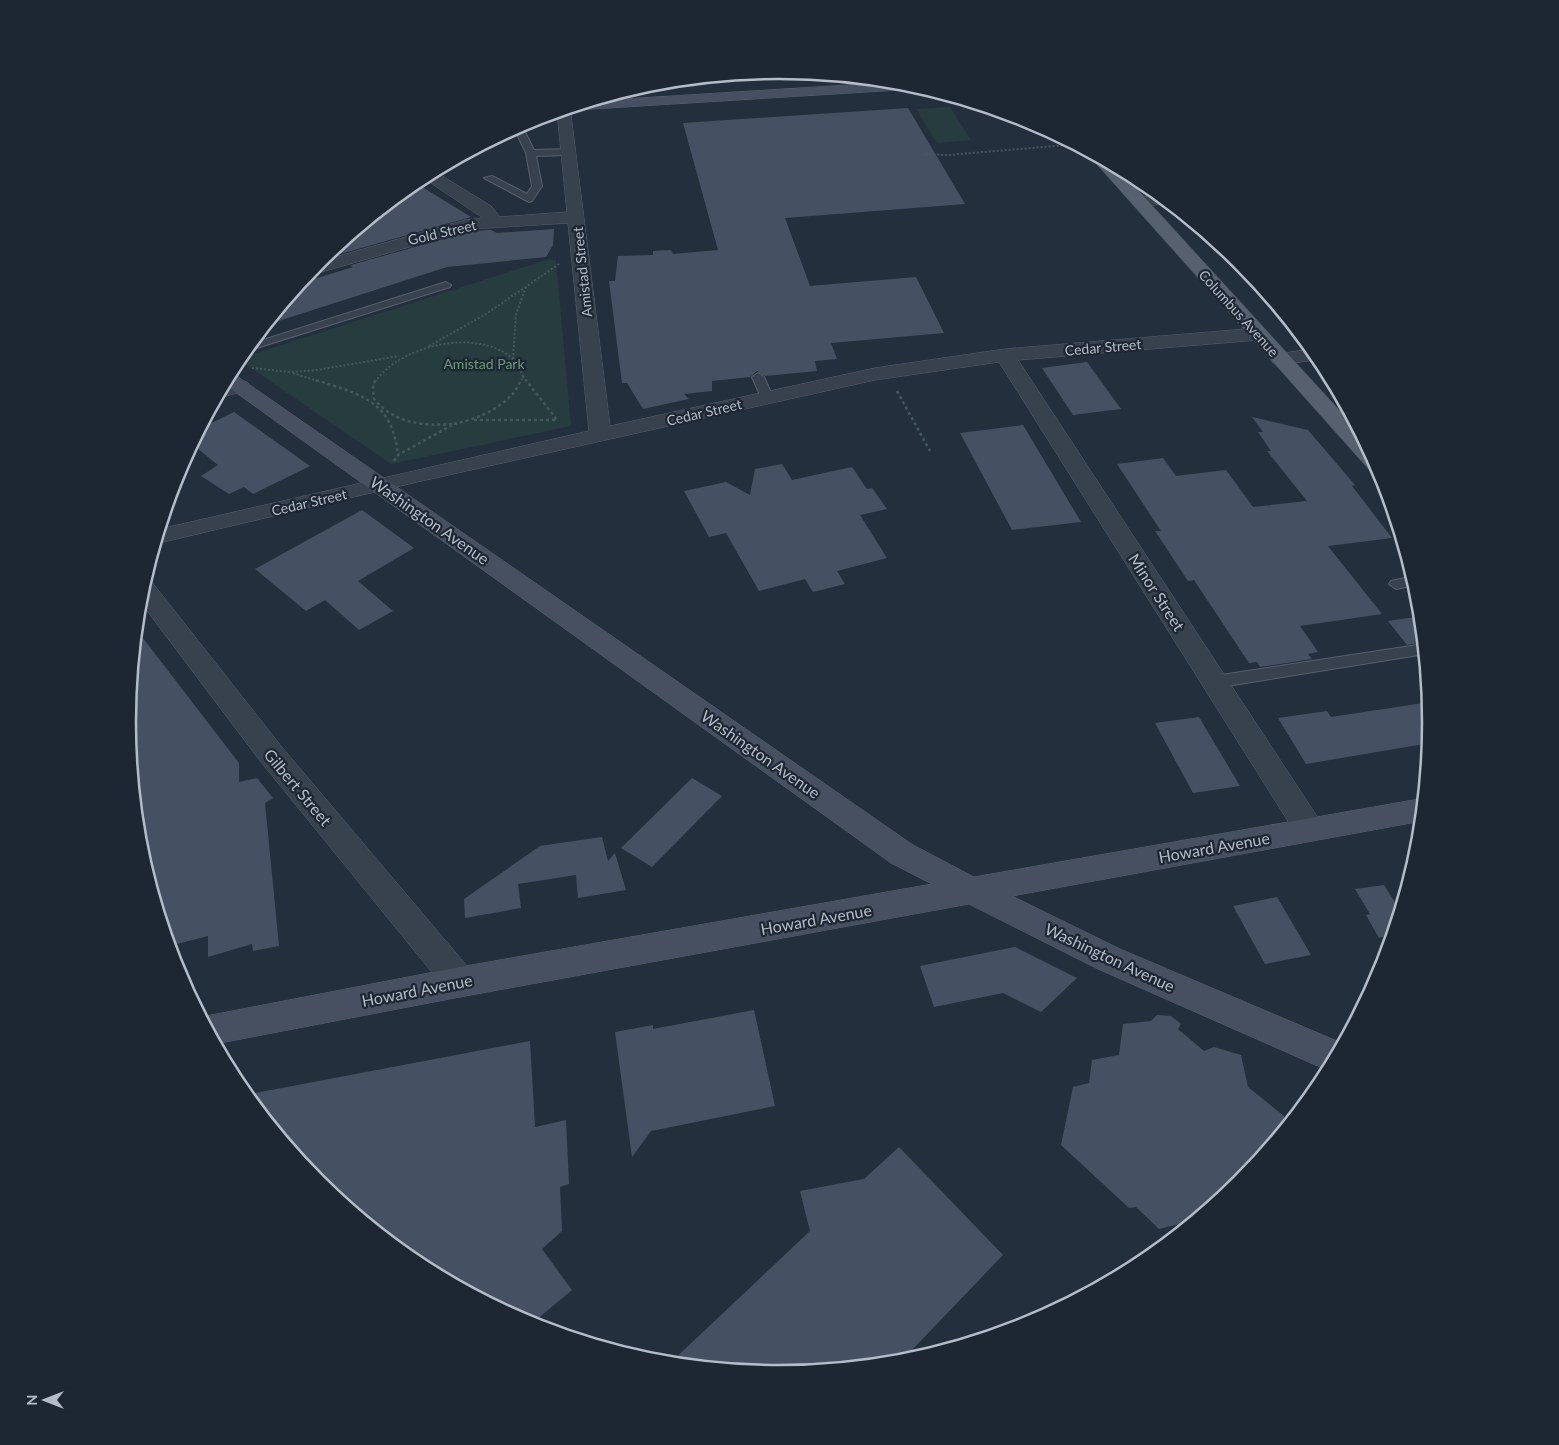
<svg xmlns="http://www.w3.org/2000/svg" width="1559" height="1445" viewBox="0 0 1559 1445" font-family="Lato,sans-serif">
  <rect width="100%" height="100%" fill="#242f3e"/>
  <path fill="#263c3f" d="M950,107L971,140L937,143L916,109Z
    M549,259L556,261L571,426L391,464L238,359Z"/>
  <path fill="#455162" d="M908,108L965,204L785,218L810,286L916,277L944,333L831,343L837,359L815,361L817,371L765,376L757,371L750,377L712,381V391L684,394L689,399L643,409L627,383H622L609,281H615L618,256L653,255V251L671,250L673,254L718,250L683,123Z
    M414,182L471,217L340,254L334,248Z
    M554,229L553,245L546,257L447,267L266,325L301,283L353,267L351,265L472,231L491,230L497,233Z
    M1087,362L1121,409L1073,415L1042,368Z
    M234,412L310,466L253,494L244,487L229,494L201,476L218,465L192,444L201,428Z
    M1252,417L1308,430L1355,485L1352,486L1392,538L1328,546L1382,614L1300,626L1318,652L1308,654L1312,659L1260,667L1257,662L1249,663L1194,580L1188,581L1155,531H1161L1117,464L1163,458L1176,476L1226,470L1253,507L1307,501L1267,451H1271L1258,432H1263Z
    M1023,425L1081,522L1012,530L960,433Z
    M782,464L792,480L852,467L867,489L872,488L887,509L860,515L887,558L837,571L845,584L813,592L805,579L759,591L726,533L709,537L684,491L726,482L750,495L755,469Z
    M362,510L414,548L358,581L393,611L359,630L325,600L306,611L255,569Z
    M1422,616L1424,642L1407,645L1388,621Z
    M136,629L239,763V782L257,778L273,798L265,803L279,946L253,951L252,944L208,957V936L169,946L139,850L127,722Z
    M1430,702L1432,723L1430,743L1306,764L1278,718L1327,711L1331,717Z
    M1199,717L1240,786L1193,793L1155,723Z
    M692,778L722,796L652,867L621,848Z
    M602,837L608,861L615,853L626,890L578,898L576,875L518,884L521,908L465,918L464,899L540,846Z
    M1384,885L1401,912L1394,934L1379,938L1366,915L1370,914L1355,889Z
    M1277,897L1311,955L1265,964L1233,906Z
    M1015,947L1077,978L1041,1012L1003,993L934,1007L920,966Z
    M754,1010L775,1106L651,1131L632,1157L615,1032L653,1025V1029Z
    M1157,1015L1171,1016L1181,1024L1178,1029L1204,1051L1214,1047L1241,1055L1248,1087L1284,1116V1131L1256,1165L1247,1166L1246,1178L1241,1184L1196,1220L1159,1229L1136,1207L1129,1208L1061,1145L1073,1087L1089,1083L1092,1060L1119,1055L1123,1024L1151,1021Z
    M530,1041L535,1127L566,1120L569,1184L560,1187L562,1231L542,1249L572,1290L530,1325L417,1265L318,1184L245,1095Z
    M899,1147L1003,1255L912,1350L920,1358L907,1363L780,1375L669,1364L810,1231L800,1191L864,1179Z"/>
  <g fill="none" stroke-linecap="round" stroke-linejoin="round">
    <defs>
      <path id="lane" d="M521,124L534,150L569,149L574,152L569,155L536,156L542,186L532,201L529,202L484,178L492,176L527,194L532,186L526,153L514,128Z
        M446,282L451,285L450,287L244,352L250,344Z
        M758,373L764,377L773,397L771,400L767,401L761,397L752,377Z
        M1414,576L1416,585L1396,589L1389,584L1391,581Z
        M1424,644L1425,654L1215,688L1209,686L1207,682L1209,678L1215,676Z"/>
      <path id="street" d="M570,107L610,426L875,368L1005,349L1258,328L1265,330L1268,334L1265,338L1258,340L1018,360L1320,821L1324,829L1320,837L1309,841L1298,837L999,362L875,380L417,482L155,544L160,529L589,431L568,223L472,229L318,273H308L318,262L465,220L483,218L422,177L434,171L491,206L500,217L567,212L557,111Z
        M1161,195L1171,204L1135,206L1133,202L1135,198Z
        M1313,349L1321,359L1280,365L1273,363L1270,359L1273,355Z
        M240,380L247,382L250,386L247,390L216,399L224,385Z
        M144,579L151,581L281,746L472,972L476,982L472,992L460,997L448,992L261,762L139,600Z"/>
      <path id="secondary" d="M898,82L921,87L915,89L576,110L570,108L593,101Z
        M231,372L913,845L974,877L1425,798L1422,821L1012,896L1120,949L1344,1044L1329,1071L1098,969L969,904L460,997L215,1044L201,1017L460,967L932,884L891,863L224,384Z"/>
      <path id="primary" d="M1093,154L1116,166L1362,435L1383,474L1372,473L1093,160L1091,157Z"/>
    </defs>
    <use href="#lane" stroke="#565f6c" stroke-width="2"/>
    <use href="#street" stroke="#565f6c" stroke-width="1"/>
    <use href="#secondary" stroke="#565f6c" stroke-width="1"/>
    <use href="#primary" stroke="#414a57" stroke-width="1"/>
    <path stroke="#44595c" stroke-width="2" stroke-dasharray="2 2" stroke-linecap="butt" d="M925,154L948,155L1067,145
      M429,346L486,314L559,264
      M513,359L516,314L526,287
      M252,368L290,372L317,370L399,356
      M293,373L320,382
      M523,376L527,382
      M375,382C400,345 478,327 513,359C518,364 520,370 523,376L521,382"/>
    <path stroke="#44595c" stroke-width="2.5" stroke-dasharray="3 3" stroke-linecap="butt" d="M316,380C362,395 392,401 398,455
      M375,380L373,388L374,399C395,424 423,426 454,424
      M897,391L930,451
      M474,420H557L526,380
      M454,424C480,418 510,406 521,380
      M394,461L398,455L454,424"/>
    <use href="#lane" fill="#38414e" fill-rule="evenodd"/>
    <use href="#street" fill="#38414e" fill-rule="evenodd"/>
    <use href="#secondary" fill="#465061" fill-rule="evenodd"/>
    <use href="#primary" fill="#56606e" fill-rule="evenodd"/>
  </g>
  <g text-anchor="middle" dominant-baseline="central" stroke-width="4.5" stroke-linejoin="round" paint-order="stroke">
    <g font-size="14" fill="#b4bcc9" stroke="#1d2633">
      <text transform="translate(442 232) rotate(-13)">Gold Street</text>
      <text transform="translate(582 272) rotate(-96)">Amistad Street</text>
      <text transform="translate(1239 313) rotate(48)">Columbus Avenue</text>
      <text transform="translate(1103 347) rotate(-5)">Cedar Street</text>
      <text transform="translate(704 412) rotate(-13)">Cedar Street</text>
      <text transform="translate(309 502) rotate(-13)">Cedar Street</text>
    </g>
    <g font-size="14" fill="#6b9a76" stroke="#1d2633">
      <text x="484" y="363">Amistad Park</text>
    </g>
    <g font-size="16" fill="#b4bcc9" stroke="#1d2633">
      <text transform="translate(430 520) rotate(35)">Washington Avenue</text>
      <text transform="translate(1157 592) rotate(57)">Minor Street</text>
      <text transform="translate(761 754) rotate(35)">Washington Avenue</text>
      <text transform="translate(298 787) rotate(50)">Gilbert Street</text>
      <text transform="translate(1214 847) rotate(-10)">Howard Avenue</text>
      <text transform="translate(816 919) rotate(-10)">Howard Avenue</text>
      <text transform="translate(1110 957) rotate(25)">Washington Avenue</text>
      <text transform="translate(417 990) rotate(-11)">Howard Avenue</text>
    </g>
  </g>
  <path d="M0 0H1559V1445H0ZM136 722a643 643 0 1 1 1286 0a643 643 0 1 1-1286 0Z" fill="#1d2633" fill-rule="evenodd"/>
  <path fill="none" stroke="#b4bcc9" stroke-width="2.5" d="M136 722a643 643 0 1 1 1286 0a643 643 0 1 1-1286 0Z"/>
  <g transform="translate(45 1400) rotate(270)" stroke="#1d2633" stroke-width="4" paint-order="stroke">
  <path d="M0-4L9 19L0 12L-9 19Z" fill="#b4bcc9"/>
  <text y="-8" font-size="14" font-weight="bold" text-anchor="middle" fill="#b4bcc9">N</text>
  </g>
</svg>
